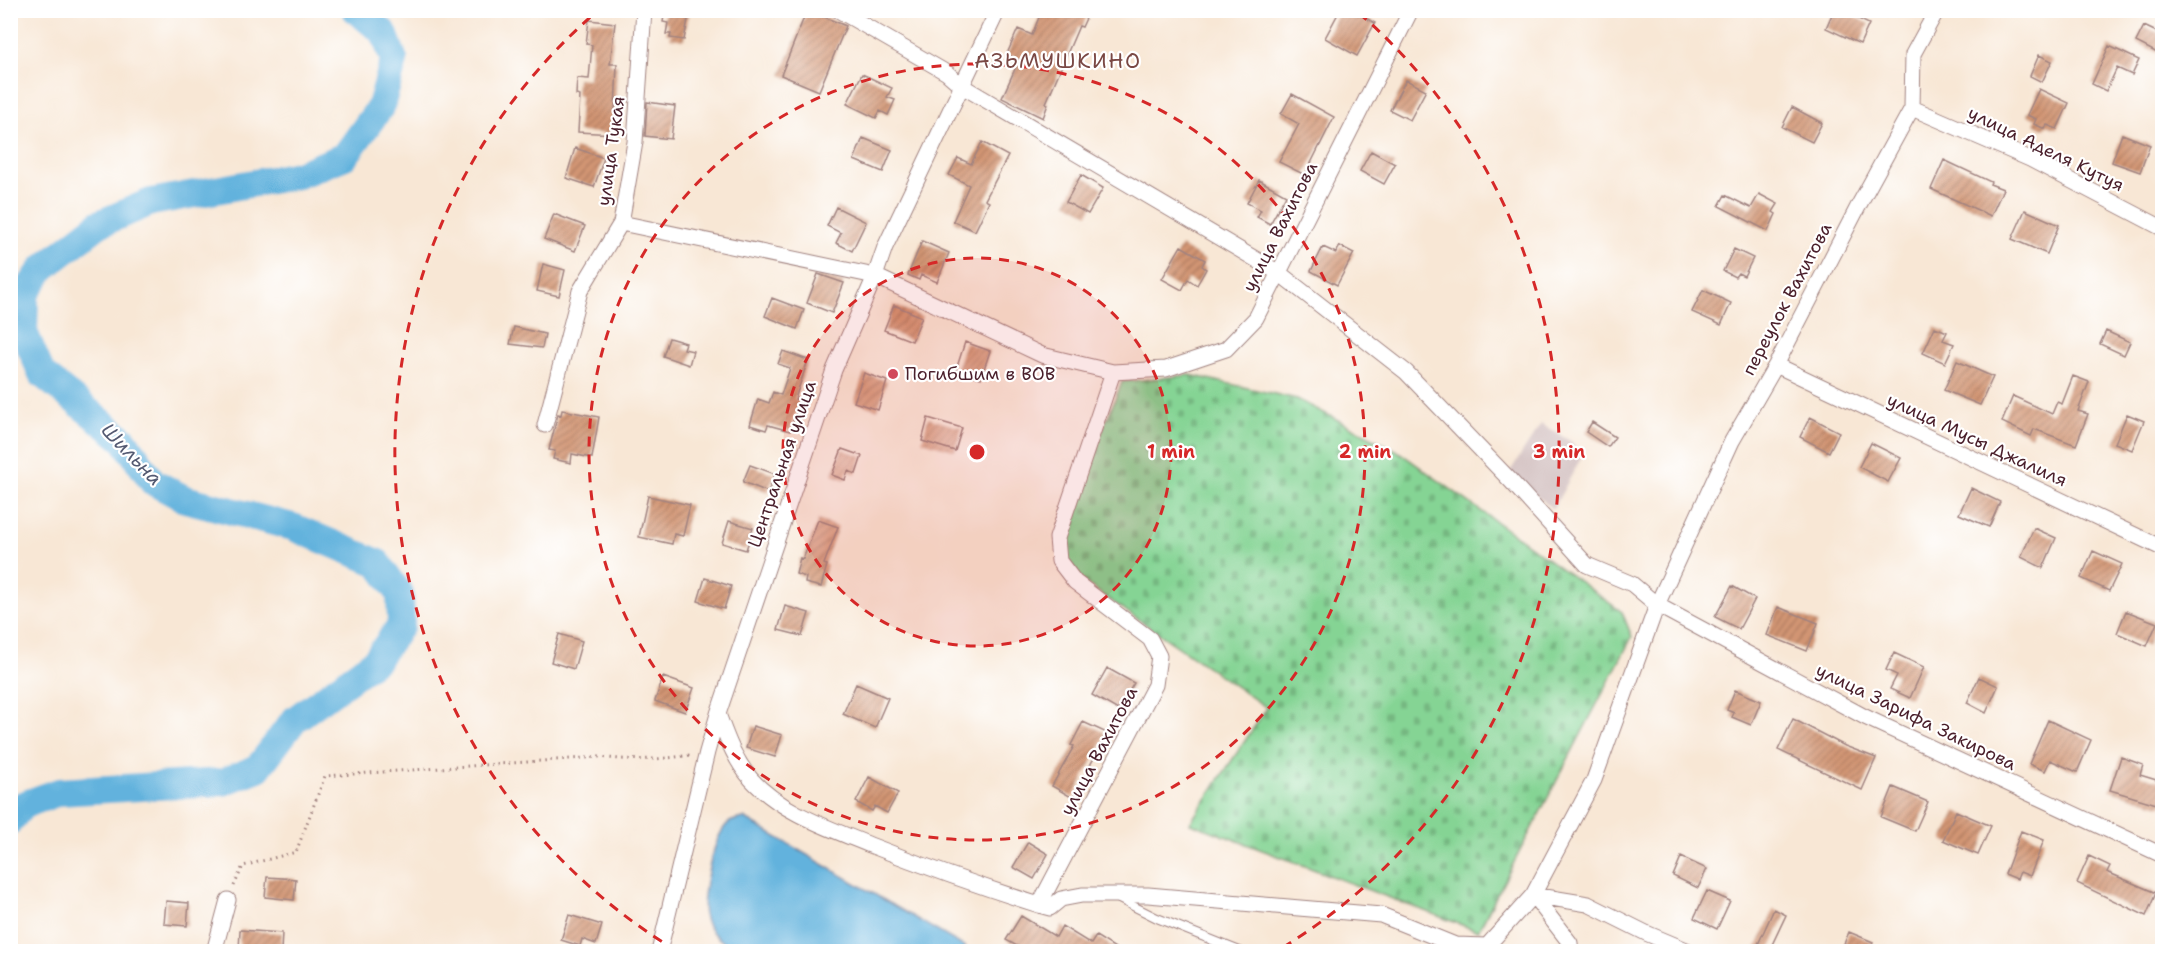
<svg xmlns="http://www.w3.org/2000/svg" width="2173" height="962" viewBox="0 0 2173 962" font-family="'Shantell Sans',sans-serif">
  <defs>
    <pattern id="cemetery-stones" width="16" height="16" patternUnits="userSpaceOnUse" patternTransform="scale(1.5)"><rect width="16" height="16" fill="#85d494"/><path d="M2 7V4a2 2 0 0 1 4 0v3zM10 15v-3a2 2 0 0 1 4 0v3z" fill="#74b680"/></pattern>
    <pattern id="building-hatch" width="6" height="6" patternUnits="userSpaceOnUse" patternTransform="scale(1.5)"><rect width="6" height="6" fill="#d29573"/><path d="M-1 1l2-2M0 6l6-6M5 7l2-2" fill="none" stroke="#ac795f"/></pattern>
  </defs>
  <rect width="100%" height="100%" fill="#fff"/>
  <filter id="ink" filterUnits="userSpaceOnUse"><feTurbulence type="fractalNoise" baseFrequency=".0167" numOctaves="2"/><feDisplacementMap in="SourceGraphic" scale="12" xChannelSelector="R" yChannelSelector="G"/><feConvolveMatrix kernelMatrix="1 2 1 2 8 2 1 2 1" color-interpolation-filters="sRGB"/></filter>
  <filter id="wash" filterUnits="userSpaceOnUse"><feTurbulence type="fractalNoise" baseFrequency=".008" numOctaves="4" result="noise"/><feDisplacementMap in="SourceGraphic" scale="24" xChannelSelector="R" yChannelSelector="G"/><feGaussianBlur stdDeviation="1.35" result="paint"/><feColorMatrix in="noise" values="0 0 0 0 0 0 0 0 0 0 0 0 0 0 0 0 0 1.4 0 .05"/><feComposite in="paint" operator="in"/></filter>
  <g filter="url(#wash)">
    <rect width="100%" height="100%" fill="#f8e7d5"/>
    <path fill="#d2bfbf" d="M1541,424L1572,442L1581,458L1553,509L1509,473Z"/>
    <path fill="url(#cemetery-stones)" stroke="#687a60" stroke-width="1.5" d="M1190,375L1297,399L1396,450L1622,612L1632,637L1478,931L1190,823L1267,708L1084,582L1066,559L1064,539L1089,463L1122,382Z"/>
    <path fill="#62b2dd" stroke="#566884" stroke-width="1.5" d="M744,818L965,947L968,951L739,952C724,943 707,933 704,915C700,898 714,831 730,822C733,820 740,819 744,818Z"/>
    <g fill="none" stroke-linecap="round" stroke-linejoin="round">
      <path stroke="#62b2dd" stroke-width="28" d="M10,821L23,805L59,792L223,782L258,768L294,720L376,660L401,625L400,594L378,563L293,527L185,499L153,482L124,440L42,374L24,332L25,294L43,268L99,224L151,202L298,175L345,156L381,106L394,60L384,33L356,10"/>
    </g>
    <g id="blocks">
      <path fill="url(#building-hatch)" d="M665,10L689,14L684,40L670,38L671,34H666L668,23L663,22Z
        M807,10L846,26L819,91L781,75Z
        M1042,10H1078L1088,14L1082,27L1079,26L1046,103L1048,104L1043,118L1002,98L1019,60L1007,54L1018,29L1032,35Z
        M1340,10H1351L1375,23L1357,56L1325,38Z
        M1834,10H1840L1869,24L1860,44L1826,28Z
        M589,20L615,23L610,64H617L614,134L578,132L580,96L576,95L577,78L589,79L592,45L586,44Z
        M2144,26L2163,35V56L2136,42Z
        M2109,46L2139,60L2132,75L2117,68L2106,91L2092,84Z
        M2039,55L2052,61L2042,82L2030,76Z
        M862,74L892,88L887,97L895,100L888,115L880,111L876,118L847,104Z
        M1406,80L1426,90L1410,120L1390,110Z
        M2039,89L2069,103L2057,129L2047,125L2045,129L2034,124L2036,119L2027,115Z
        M1292,94L1334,117L1305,175L1279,162L1299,124L1281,114Z
        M647,102L675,106L671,139L645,136Z
        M1792,107L1822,123L1812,142L1782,127Z
        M2122,134L2150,145L2140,172L2112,162Z
        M863,138L892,150L883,172L854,160Z
        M982,142L1008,156L985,200L989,202L975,231L953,221L969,185L949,175L958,158L971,164Z
        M575,148L604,158L594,187L566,178Z
        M1371,151L1395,164L1384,184L1360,171Z
        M1944,160L1991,182L1990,184L2003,189L1991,216L1931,189Z
        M1081,175L1103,188L1088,214L1066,202Z
        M1259,180L1286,195L1270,224L1257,217L1261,210L1247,203Z
        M1759,194L1778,204L1773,212L1776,214L1768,231L1719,206L1725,195L1751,208Z
        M836,207L866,222L852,251L836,243L841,233L827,226Z
        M2025,210L2059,225L2047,254L2012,239Z
        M554,214L585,226L575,251L544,239Z
        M922,241L949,253L937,282L921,275L919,280L908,275Z
        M1181,246L1205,260L1202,266L1206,269L1197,285L1188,279L1182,290L1162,279Z
        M1340,246L1354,253L1337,285L1311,271L1323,247L1336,253Z
        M1734,249L1753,258L1744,276L1738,273L1735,277L1723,271Z
        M543,264L565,270L559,296L537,291Z
        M818,274L844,283L832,313L807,303Z
        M1703,290L1731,303L1721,325L1692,312Z
        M772,298L804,310L797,329L765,316Z
        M894,305L922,317L912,341L884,330Z
        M514,327L545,334L542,348L510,344Z
        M1935,327L1947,332L1943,340L1954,344L1945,363L1923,353Z
        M2106,331L2130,342L2124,355L2100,344Z
        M669,338L686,343L684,349L693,351L689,365L663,356Z
        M965,342L990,351L981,378L956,370Z
        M783,351L808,360L795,399L804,402L801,413L796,412L790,431L768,425L766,430L750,425L758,399L769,403L773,392L781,395L790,368L778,364Z
        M1957,361L1993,377L1980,405L1944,390Z
        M864,373L887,381L878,410L854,402Z
        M2073,376L2089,382L2078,411L2088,414L2076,445L2034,429L2031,436L2002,422L2013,396L2052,414L2057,402L2062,404Z
        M562,410L599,417L592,458L572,454L571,463L553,459L555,451L549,450L558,414L561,415Z
        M2127,414L2144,421L2132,450L2115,443Z
        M1810,417L1839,432L1829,452L1800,437Z
        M928,418L962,428L955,451L922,441Z
        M1592,422L1615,437L1608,447L1586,432Z
        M1871,443L1901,458L1888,482L1859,467Z
        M842,449L862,456L856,474L848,471L845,480L832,475Z
        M750,465L775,474L768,492L743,482Z
        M1971,488L2000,502L1989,527L1959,514Z
        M648,496L690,505L683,536L674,534L672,544L639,537Z
        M818,520L838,527L824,564L827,565L821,587L805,583L806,577L796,574L800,558L803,559Z
        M729,521L753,528L746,550L722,543Z
        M2034,528L2056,538L2043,568L2021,557Z
        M2093,551L2122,564L2109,591L2081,578Z
        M705,578L731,586L724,609L698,601Z
        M1732,586L1755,599L1739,629L1715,617Z
        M785,606L809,613L802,636L778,630Z
        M1778,607L1818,623L1807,651L1767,635Z
        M2126,611L2157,623L2147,646L2117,633Z
        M559,634L582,641L574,669L551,662Z
        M1894,653L1924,667L1910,698L1890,689L1897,675L1886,670Z
        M1107,668L1134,683L1118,710L1092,695Z
        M663,677L694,688L685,712L655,701Z
        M1979,677L1998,686L1986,713L1967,703Z
        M856,684L888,698L875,728L843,714Z
        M1735,690L1761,701L1751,725L1732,717L1734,713L1727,710Z
        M1793,719L1845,746L1876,758L1862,790L1778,750Z
        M2048,720L2091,740L2077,772L2050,760L2045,771L2029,764Z
        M1083,722L1107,733L1073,798L1052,786L1074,746L1071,745Z
        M753,726L782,735L775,757L746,748Z
        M2121,757L2143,765L2140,775L2163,782V806L2110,790Z
        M869,777L898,793L887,813L875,806L872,811L856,802Z
        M1893,787L1928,802L1915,831L1881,817Z
        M1956,811L1991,826L1978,855L1943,840Z
        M2021,831L2044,840L2030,876L2020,872L2017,879L2005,874Z
        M1028,842L1048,854L1034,879L1013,867Z
        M2089,856L2110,866L2107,872L2156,893L2146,916L2077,883Z
        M1681,857L1707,869L1698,888L1673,876Z
        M267,877L296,879L294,900L265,897Z
        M1707,891L1730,901L1717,929L1694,918Z
        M166,901L189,903L187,926L164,924Z
        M1774,909L1786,915L1769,951H1755Z
        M569,915L602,925L596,944L582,939L580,946L561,940Z
        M1021,916L1056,937L1062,926L1091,944L1096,936L1120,951H1026L1006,940Z
        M240,930L282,933L281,951L239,950Z
        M1849,932L1873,942L1869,951H1841Z"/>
    </g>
  </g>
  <g filter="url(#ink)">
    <use href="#blocks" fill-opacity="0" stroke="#a18380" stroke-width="1.5"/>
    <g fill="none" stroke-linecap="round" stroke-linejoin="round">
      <defs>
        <path id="lane" d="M1119,899L1157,918L1242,952"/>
        <path id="street" d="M838,10L947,73L962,86L1279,273L1406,372L1510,480L1587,565L1632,584L1657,605L1594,780L1533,895L1570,943L1571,952
          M1937,10L1913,54L1912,108L1861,201L1776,365L1732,441L1657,605L1865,717L2162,855
          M1912,108L2030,159L2162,228
          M621,223L875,276L1042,355L1113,372L1166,369L1226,349L1256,318L1411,10
          M1776,365L2162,548
          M545,425L580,291L621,223L635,142L644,10
          M718,714C727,738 734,759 751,779C782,813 829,828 870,845C926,867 982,887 1039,905L1050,908L1061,899L1082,895H1148L1381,915L1455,945L1487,946L1533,895L1588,904L1646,933L1691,952
          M1039,905L1155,685L1159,656L1150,639L1075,582L1059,561L1057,538L1113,372
          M214,952L228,900
          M659,952L707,752L718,714L834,370L875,276L885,247L998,10"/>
      </defs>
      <use href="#lane" stroke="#a18380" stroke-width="10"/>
      <use href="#street" stroke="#a18380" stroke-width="17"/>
      <path stroke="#a18380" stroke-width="3" stroke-dasharray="1.5 4.5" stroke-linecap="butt" d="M234,886L243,866L296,852L325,776L599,757C632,761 658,760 690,755"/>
      <use href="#lane" stroke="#fff" stroke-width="8"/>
      <use href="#street" stroke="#fff" stroke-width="15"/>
    </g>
  </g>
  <circle cx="977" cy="452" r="194" fill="#d62828" fill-opacity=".12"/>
  <g fill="none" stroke="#d62828" stroke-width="3" stroke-dasharray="10 8">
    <circle cx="977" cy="452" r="194"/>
    <circle cx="977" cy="452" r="388"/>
    <path d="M677 951A582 582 0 0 1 595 13M1359 13A582 582 0 0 1 1277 951"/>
  </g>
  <circle fill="#d1495b" stroke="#fff" stroke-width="2" cx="893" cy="374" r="6"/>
  <g text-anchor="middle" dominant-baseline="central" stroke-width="4.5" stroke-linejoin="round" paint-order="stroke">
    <g font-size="18" fill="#4a1f2b" stroke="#fff">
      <text transform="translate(2046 149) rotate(26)">улица Аделя Кутуя</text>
      <text transform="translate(611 151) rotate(-82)">улица Тукая</text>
      <text transform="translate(1280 227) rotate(-63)">улица Вахитова</text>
      <text transform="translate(1787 299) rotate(-62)">переулок Вахитова</text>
      <text transform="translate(1977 440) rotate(25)">улица Мусы Джалиля</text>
      <text transform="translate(782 464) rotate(-71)">Центральная улица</text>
      <text transform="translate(1916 717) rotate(26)">улица Зарифа Закирова</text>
      <text transform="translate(1099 751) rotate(-62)">улица Вахитова</text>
    </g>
    <g font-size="18" fill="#4a1f2b" stroke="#fff" text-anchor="start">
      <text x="905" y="374">Погибшим в ВОВ</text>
    </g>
    <g font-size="20" font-style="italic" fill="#545a72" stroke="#fff">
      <text transform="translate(132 454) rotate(46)">Шильна</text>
    </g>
    <g font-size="21" letter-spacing="1.5" fill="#7a4844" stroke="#fff">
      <text x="1058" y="61">АЗЬМУШКИНО</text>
    </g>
  </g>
  <circle cx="977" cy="452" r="9" fill="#d62828" stroke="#fff" stroke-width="3"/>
  <g font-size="18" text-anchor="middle" font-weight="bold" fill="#d62828" stroke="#fff" stroke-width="4.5" stroke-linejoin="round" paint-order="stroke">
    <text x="1171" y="458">1 min</text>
    <text x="1365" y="458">2 min</text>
    <text x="1559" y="458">3 min</text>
  </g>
  <rect width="2173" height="962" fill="none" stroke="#fff" stroke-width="36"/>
</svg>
